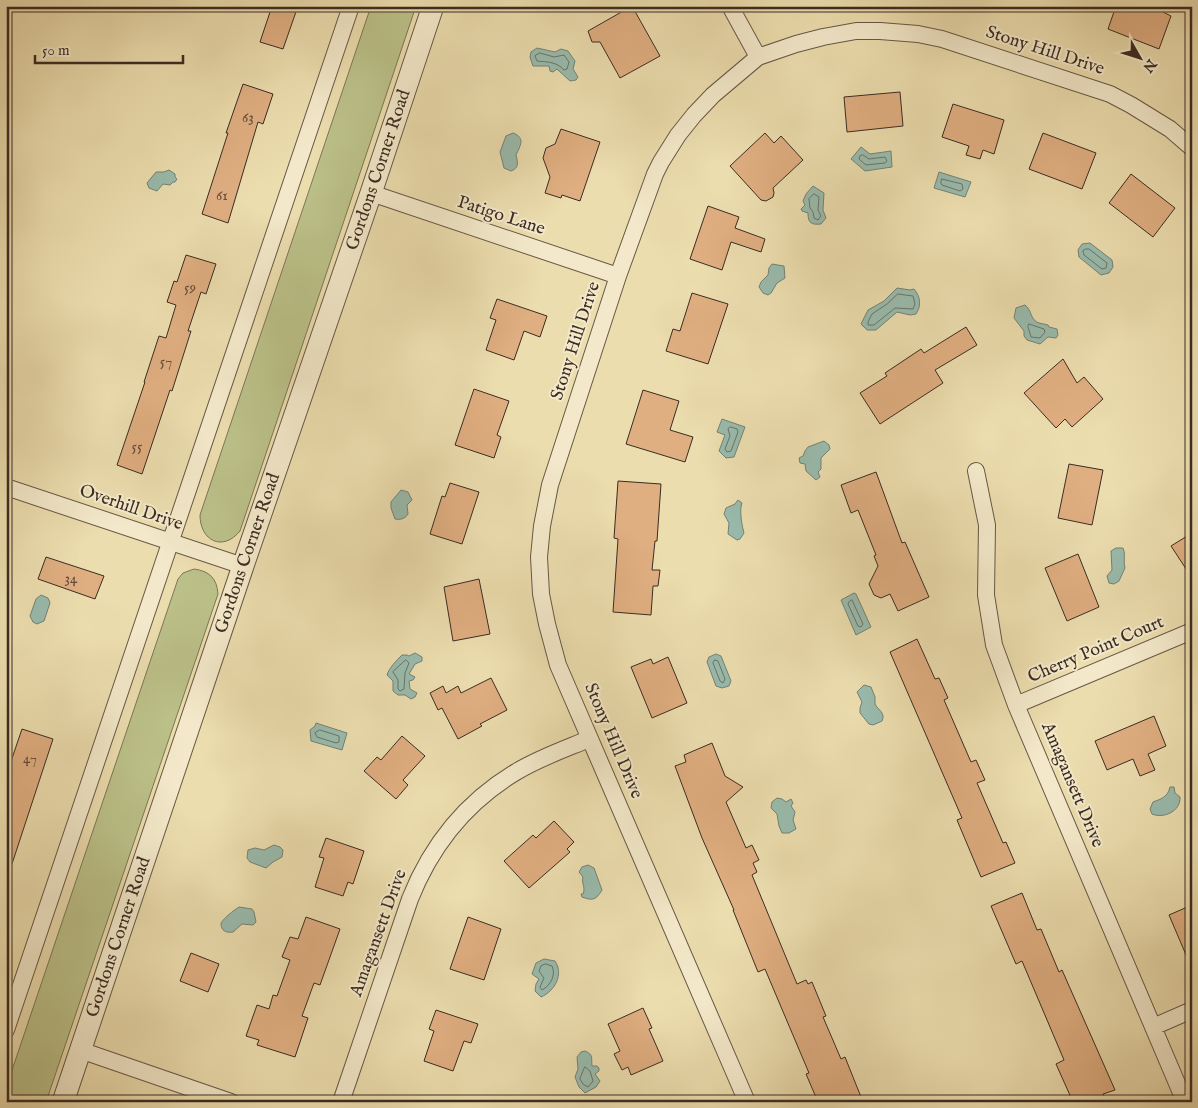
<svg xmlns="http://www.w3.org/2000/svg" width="1198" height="1108" viewBox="0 0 1198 1108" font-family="'IM FELL English',serif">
  <rect width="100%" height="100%" fill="#ecddae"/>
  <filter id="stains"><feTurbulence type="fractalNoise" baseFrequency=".004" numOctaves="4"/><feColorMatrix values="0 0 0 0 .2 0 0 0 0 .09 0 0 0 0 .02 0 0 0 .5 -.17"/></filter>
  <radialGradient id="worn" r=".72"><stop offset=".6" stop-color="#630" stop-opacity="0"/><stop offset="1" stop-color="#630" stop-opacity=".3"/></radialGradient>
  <path fill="#bbc088" stroke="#7b7656" d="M371,6H416L240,531C223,552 200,541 200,515Z
    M194,569C209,571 217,578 218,594L46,1102H6V1088L178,579L183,573Z"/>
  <path fill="#99bbad" stroke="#738276" d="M537,48L555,52L561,49L568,51L575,61L573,69L578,77L576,80L570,81L557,69L553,72L550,71L549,66H533L530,57L531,52Z
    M513,133C526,138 520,146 516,155C518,163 519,168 511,171L504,168L500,152L506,136Z
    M861,147L870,154L891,151L892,167L865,171L851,159Z
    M169,170L175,174V177L177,179L175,182H173L170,185L163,184L157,191L149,188L147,183L156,172H164Z
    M939,172L971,182L965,197L934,188Z
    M813,186L824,193L823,210L826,218L821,224C811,225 808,223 808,213L802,211L801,209L805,205L803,201L806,194Z
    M1090,243L1112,260L1113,267L1109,273L1101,275L1079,257L1078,250L1082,244Z
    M772,264L784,266L785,278L777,283L771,293L768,295L763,293L759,287L761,282L768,275L769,268Z
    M897,288L910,290L914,289C920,296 922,305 916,314L910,315L897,312L876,330H867L861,324L868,310L884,301Z
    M1025,305C1032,310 1030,320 1039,323C1042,324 1045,324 1048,325L1049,327L1057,329L1058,335L1056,338L1048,337L1040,344L1027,340L1024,336V331L1014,318L1016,308Z
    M722,419L745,427L734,457L726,458L719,451L725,435L717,432Z
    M824,441L829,445L830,449L821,458V469L818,472L820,477L816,480L806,471L805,464L800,463L799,458L803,456L805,451L808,447Z
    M401,490L408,492L412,500L407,505L408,514C405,519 400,520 395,519L391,508V502Z
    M738,500L742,503C739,510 742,526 744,533L740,539L737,540L728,534L729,523L724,514L726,508L735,504Z
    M1116,548H1123C1126,555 1123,560 1125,568L1119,581L1114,584L1109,583L1107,576L1112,570L1111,551Z
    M854,593L856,594L871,627L856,635L841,600Z
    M41,595L48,598L50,603L44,621L37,624L33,622L30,616L36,599Z
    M415,653L422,657V661L415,664L409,674L415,677L413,680L409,681L410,689L417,693L415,697L411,699L405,695H398L393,691V681L387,675C389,668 397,660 402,655H407L409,656Z
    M716,654L721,656L731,681L729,686L722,688L716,686L707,662L709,657Z
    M864,685L871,687L875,697V704C878,710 886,713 882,721L873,725L869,724L860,713V708L862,702L857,692Z
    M316,723L347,733L342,750L311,741L310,730L315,726Z
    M1170,787H1174L1175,793L1180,797C1181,811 1164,819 1152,814L1150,809L1153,802C1161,799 1168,797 1170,787Z
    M777,798L782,799L786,802L791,799L793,803L791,806L795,812L793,820L796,829L789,833H782L779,826L777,814L771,808L772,802Z
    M274,845L280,847L283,850L282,857L273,862L266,868L250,862L247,858L248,850L255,848L264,850Z
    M588,865L594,868L602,890C596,900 593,901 582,897L581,894H583C586,887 581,883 583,877L579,872L582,867Z
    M239,907L252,909L254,912L256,922L253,925L242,924L233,932C226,933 221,931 221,923C225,917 233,911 239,907Z
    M544,959L555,961C564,974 555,991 541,997L535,991L536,984L539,979L532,974L536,963Z
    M585,1051C594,1055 591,1058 592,1066H597L599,1068V1071L595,1074L600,1081L596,1087L585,1093L579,1087L575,1077L578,1069L577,1057L581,1052Z"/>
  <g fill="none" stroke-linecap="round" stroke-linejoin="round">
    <path stroke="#6a7468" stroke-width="1" d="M540,53L554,57L564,55L569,62L567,69L564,70C557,62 548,62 537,61L535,56Z
      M863,155L869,159L885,157L887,161L885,163L866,165L859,159L860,156Z
      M942,179L962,184L963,189L960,191L942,185L941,183Z
      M814,194L819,197L818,210L821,216L818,220L814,218L813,212L810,208L809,199Z
      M1086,249H1089L1107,263L1106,268L1102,269L1084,255L1083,251Z
      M898,294L913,296L915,304L913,309L895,308L874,325H868V322L872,314L887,304Z
      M1029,324L1044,329L1045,332L1040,338L1031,337L1028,327Z
      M731,427L737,429L738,432L731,451L727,452L725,449L730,436L728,429Z
      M852,600L863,624L861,627L858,626L848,604L849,602Z
      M406,660L409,663L405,673L404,689L400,691L398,689V680L393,672Z
      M715,660L718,661L725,679L723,683L720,681L713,663Z
      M320,730L339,736V742L336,743L317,737L315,733Z
      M546,964L552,966C556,975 551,985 542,990L540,987L544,978L539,971L541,966Z
      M585,1067L590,1071L593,1081L588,1087L583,1084L580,1079Z"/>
  </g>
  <path fill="#dfae81" stroke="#3b2c23" d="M272,6H298L283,49L260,42Z
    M632,6L660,56L620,78L600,42H592L588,31Z
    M1116,6H1163L1161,11L1171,16L1159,49L1108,29Z
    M243,84L273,94L263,124L258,122L228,223L202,214L228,133H226Z
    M900,92L903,126L847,132L844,97Z
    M953,104L1004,120L994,154L983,150L980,159L966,155L969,146L942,137Z
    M561,129L600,142L580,201L562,195L561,198L545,193L550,177L543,158L546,148L555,144Z
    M765,133L774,143L781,136L803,160L773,188L774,193L773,197L766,201L761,200L730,166Z
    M1043,133L1096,153L1082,189L1029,169Z
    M1131,174L1175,208L1153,237L1109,203Z
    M708,206L739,217L735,228L765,239L761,252L731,242L722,270L690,259Z
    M186,255L216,264L206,294L201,292L188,331H191L172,391L170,390L142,474L117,465L145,382H144L159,336L166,338L176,305L167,302L174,281L177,282Z
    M692,293L728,304L708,364L666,351L673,329L680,331Z
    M497,299L547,316L540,337L524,331L514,360L486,350L496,320L490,318Z
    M966,327L977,345L935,370L943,383L880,424L860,393L887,376L885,373L921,349L924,353Z
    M1063,359L1077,383L1084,377L1103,399L1072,427L1065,419L1056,428L1024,393Z
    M474,389L509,401L497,435L501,437L494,458L455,445Z
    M643,390L679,401L670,430L693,437L685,462L626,444Z
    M1069,464L1103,470L1092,525L1058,518Z
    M876,472L902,543L905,542L929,597L898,611L890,594L881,598L874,595L869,584L878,566L874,556L876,555L858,510L851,513L841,485Z
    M618,481L661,484L657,541H655L652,570H660L658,586H653L651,615L613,612L618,539L614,538Z
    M450,483L479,492L462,544L430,534L442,496L445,497Z
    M1192,533V578L1171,546Z
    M1078,554L1099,607L1067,621L1045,568Z
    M46,557L104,576L95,599L38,579Z
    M479,579L490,634L453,641L444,587Z
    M917,639L935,679L939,678L948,698L944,700L971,762L976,760L985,780L977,783L1003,843L1006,842L1015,863L981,877L957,820L962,818L890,652Z
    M668,657L687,703L652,718L631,667L651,659L653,664Z
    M491,678L507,710L480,724L482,726L458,739L442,708L438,710L430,693L443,686L446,693L458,686L461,693Z
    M1154,716L1166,746L1148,754L1155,770L1140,776L1133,759L1107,770L1095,741Z
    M22,729L53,739L9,873H6V776Z
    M402,736L425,756L403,780L408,785L396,799L364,771L377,757L381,760Z
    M712,743L725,776L743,787L726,802L746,848L752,845L759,860L753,863L757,872L752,875L797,984L806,980L808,984L812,982L826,1016L823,1017L841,1059L845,1057L863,1102H818L806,1074L809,1073L765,969L758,972L733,910H734L702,838L675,766L686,762L684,755Z
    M554,821L574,842L567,849L570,852L529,888L504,861L533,835L536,838Z
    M326,838L364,851L353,884L348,882L343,896L315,887L324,858L319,857Z
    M1022,893L1037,930L1041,929L1059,972L1062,970L1115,1090L1103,1094L1107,1102H1073L1056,1064L1064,1060L1022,961L1016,964L991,906Z
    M1192,905V969L1169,915Z
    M306,917L340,929L320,985L314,983L302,1016L308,1018L295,1057L257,1045L259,1040L246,1036L257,1005L269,1009L273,995L277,996L290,960L282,957L290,937L298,939Z
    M468,917L501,929L484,980L450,969Z
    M191,953L219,964L208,992L180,981Z
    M643,1008L652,1028L649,1029L663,1061L631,1075L628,1067L622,1070L614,1054L620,1051L608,1024Z
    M436,1010L478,1024L471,1043L464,1041L453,1071L424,1061L434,1031L429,1029Z"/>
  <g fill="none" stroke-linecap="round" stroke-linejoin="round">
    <defs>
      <path id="minor" d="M730,6L758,57
        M371,193L618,276
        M976,471L987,525L986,595L994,645L1016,705L1185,1102
        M6,487L243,566
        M1016,705L1192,631
        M1153,1027L1192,1010
        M6,1030L351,6
        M80,1050L231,1102
        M341,1102L410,899C431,846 466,802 516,772C539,758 565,749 589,739
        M747,1102L558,665L547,624L541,594L539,557L542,526L550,485L618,276L655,174L661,162L678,135L694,115L713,95L758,57L796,44L823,37L856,31H880L918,34L942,39L1110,94L1131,105L1170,129L1192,148"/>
      <g id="tertiary">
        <path id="s1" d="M63,1102L243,566L371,193L433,6"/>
      </g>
    </defs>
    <use href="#minor" stroke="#675846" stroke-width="18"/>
    <use href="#tertiary" stroke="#675846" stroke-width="23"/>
    <use href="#minor" stroke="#f3e9ca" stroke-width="16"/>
    <use href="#tertiary" stroke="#f3e9ca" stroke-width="21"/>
  </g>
  <g text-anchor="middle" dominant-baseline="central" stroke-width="4" stroke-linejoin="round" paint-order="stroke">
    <g font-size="15" fill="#644c3a">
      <text x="248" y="117">63</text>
      <text x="222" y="195">61</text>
      <text x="190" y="287">59</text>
      <text x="166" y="361">57</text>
      <text x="137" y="446">55</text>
      <text x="71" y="578">34</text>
      <text x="30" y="758">47</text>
    </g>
    <g font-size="18" fill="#3b2c23" stroke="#f3e9ca">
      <text transform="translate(1045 51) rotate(18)">Stony Hill Drive</text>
      <text stroke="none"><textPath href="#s1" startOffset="984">Gordons Corner Road</textPath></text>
      <text transform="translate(501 216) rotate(18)">Patigo Lane</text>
      <text transform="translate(576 341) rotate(-72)">Stony Hill Drive</text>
      <text transform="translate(131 508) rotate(19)">Overhill Drive</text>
      <text stroke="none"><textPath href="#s1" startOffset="579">Gordons Corner Road</textPath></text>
      <text transform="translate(1096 650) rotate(-23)">Cherry Point Court</text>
      <text transform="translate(613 741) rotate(67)">Stony Hill Drive</text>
      <text transform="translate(1072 785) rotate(67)">Amagansett Drive</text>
      <text transform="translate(379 933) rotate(-70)">Amagansett Drive</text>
      <text stroke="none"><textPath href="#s1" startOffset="174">Gordons Corner Road</textPath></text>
    </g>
  </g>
  <rect width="1198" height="1108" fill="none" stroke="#ecddae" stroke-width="25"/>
  <rect x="8" y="8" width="1183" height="1093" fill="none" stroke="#3b2c23" stroke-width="2.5"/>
  <rect x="12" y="12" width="1173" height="1083" fill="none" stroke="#3b2c23"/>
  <g transform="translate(1140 58) rotate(129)" stroke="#f3e9ca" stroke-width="4" paint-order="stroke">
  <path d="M0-4L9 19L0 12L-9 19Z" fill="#3b2c23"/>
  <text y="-8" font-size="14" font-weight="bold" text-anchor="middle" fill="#3b2c23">N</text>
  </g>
  <path d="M35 55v8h148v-8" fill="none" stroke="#3b2c23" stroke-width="2.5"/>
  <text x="42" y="55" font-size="15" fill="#3b2c23" stroke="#f3e9ca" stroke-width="4" paint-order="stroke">50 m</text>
  <rect width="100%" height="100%" filter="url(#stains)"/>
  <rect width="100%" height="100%" fill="url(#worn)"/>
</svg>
